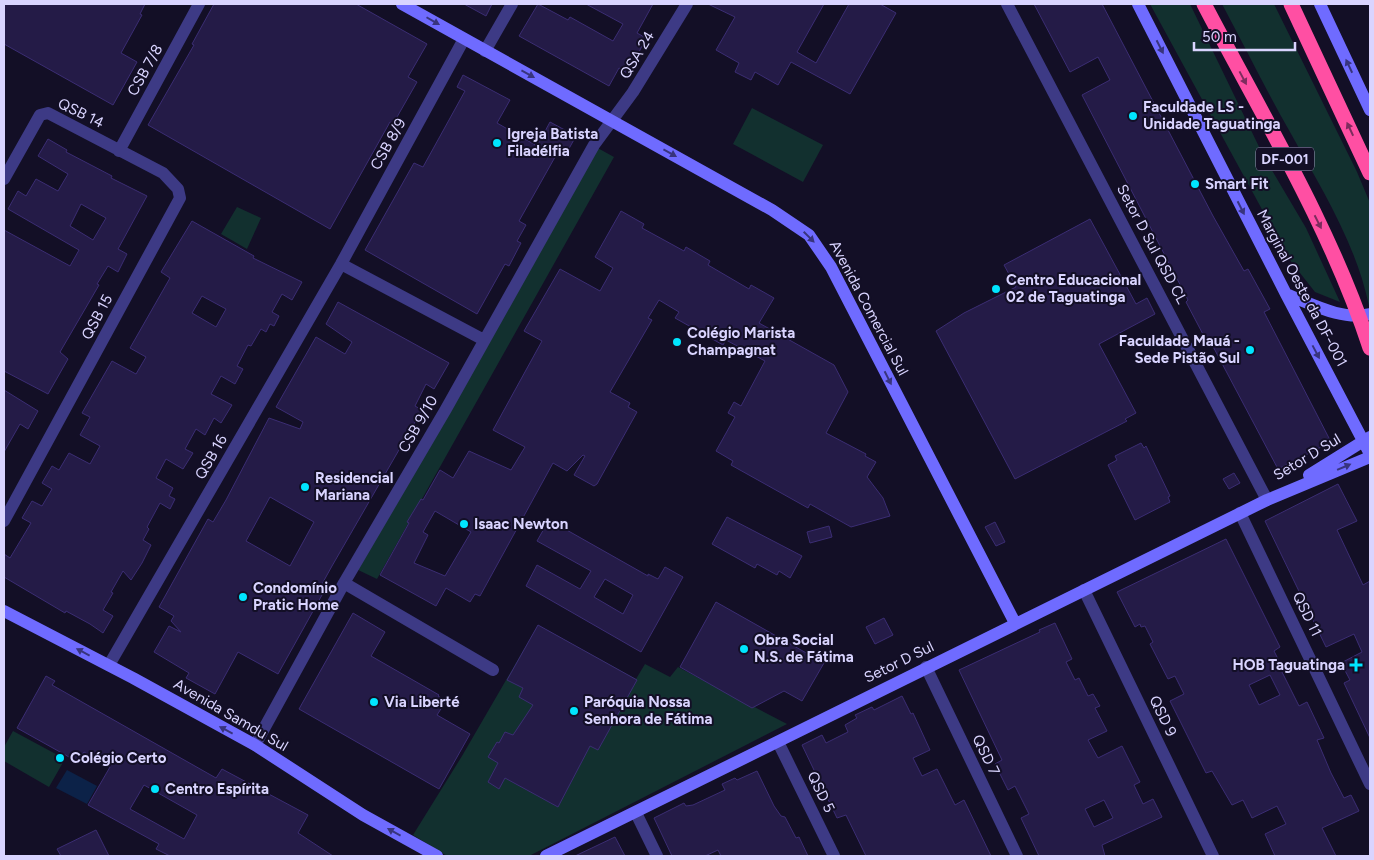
<svg xmlns="http://www.w3.org/2000/svg" width="1374" height="860" viewBox="0 0 1374 860" font-family="Figtree,sans-serif">
  <rect width="100%" height="100%" fill="#130f26"/>
  <path fill="#12302f" d="M1150,4H1190L1263,155L1306,228L1340,302L1315,292L1289,259Z
    M1222,4H1274L1357,172L1370,203L1369,306C1356,243 1321,188 1290,132C1266,90 1245,47 1222,4Z
    M752,108L823,145L803,182L733,144Z
    M594,146L614,157L377,579L354,568Z
    M237,207L261,218L247,249L221,234Z
    M538,625L636,679L645,664L670,677L678,667L787,724L529,856H447L413,835L462,756Z
    M13,731L65,759L49,787L4,761V747Z"/>
  <path fill="#0c2248" d="M67,770L97,786L87,804L56,788Z"/>
  <path fill="#241b47" stroke="#3b2d73" fill-rule="evenodd" d="M4,4H145L140,14L142,15L121,53L137,62L113,105L4,44Z
    M214,4H356L427,44L408,77L417,82L393,124L390,122L330,229L148,125L194,45L192,44Z
    M464,4H492L486,16Z
    M538,4L568,20L570,17L613,41L623,24L586,4H653L637,33L646,38L637,56L627,73L619,68L609,86L519,36Z
    M708,4H824L797,52L816,63L849,4H880L896,13L850,94L791,62L778,85L755,72L751,80L735,72L739,63L716,50L735,17Z
    M1034,4H1102L1213,216L1244,271L1248,269L1270,309L1264,312L1331,442L1278,469L1209,339L1206,340L1186,302L1188,300L1082,95L1110,80L1098,57L1070,72Z
    M463,75L510,100L497,123L537,146L550,122L576,136L566,154L559,150L519,221L526,225L517,241L521,243L509,266L505,264L477,314L365,250L414,163L423,167L465,91L457,87Z
    M48,139L67,150L66,152L112,176L111,178L147,196L118,249L127,254L118,272L108,266L97,284L99,285L60,352L68,359L48,394L4,371V230L70,266L79,250L8,209L18,191L26,196L36,179L58,191L68,174L38,156ZM81,204L106,218L93,240L70,226Z
    M621,211L644,224L642,228L684,251L686,247L710,261L708,265L749,289L751,285L774,298L759,323L834,365L848,392L826,433L866,454L865,456L876,462L867,477L883,498L890,516L851,527L810,504L808,508L731,465L733,461L716,451L735,417L728,413L734,402L741,406L765,361L726,340L723,345L675,318L679,312L659,300L648,318L652,320L610,392L630,403L628,407L637,412L597,484L594,486L574,475L585,456L583,455L567,471L553,463L480,596L475,594L470,602L446,588L436,606L380,575L409,523L407,522L421,499L423,500L440,470L453,478L469,451L511,470L525,447L493,430L542,341L524,331L560,269L600,291L613,268L595,257ZM435,511L471,532L445,576L414,563L428,535L423,532Z
    M1090,219L1136,304L1147,298L1155,314L1099,344L1136,413L1125,419L1127,421L1015,479L936,331L964,313L1016,287L1004,265Z
    M192,221L254,256L253,258L302,282L292,300L282,294L272,312L279,316L274,326L270,324L266,332L261,329L251,346L248,345L237,366L243,369L235,384L221,376L211,394L232,405L221,423L214,418L205,435L196,429L185,449L193,453L183,469L166,459L156,478L173,488L169,496L175,499L170,509L160,503L147,527L149,529L143,540L151,545L142,563L131,580L123,571L111,592L113,593L103,610L113,616L103,633L90,624L66,611L65,613L4,577V554L10,558L31,523L22,518L32,501L42,506L52,489L42,483L52,466L59,470L69,453L90,464L100,446L80,435L90,417L82,413L112,361L136,374L146,357L130,348L170,278L161,272ZM202,296L226,309L216,327L192,313Z
    M338,302L449,363L434,389L426,384L415,406L422,410L332,566L322,584L327,586L278,674L238,652L215,694L186,678L189,673L154,652L169,626L181,632L171,621L174,616L159,607L208,519L213,522L226,500L269,418L300,429L303,422L276,407L316,337L345,354L352,342L326,324ZM270,497L314,522L290,566L246,541Z
    M4,390L38,411L28,429L20,424L4,452Z
    M1141,443L1144,448L1146,446L1170,496L1168,497L1170,502L1135,520L1108,465L1117,460L1115,456Z
    M1234,473L1240,483L1229,489L1223,479Z
    M1338,484L1357,521L1337,530L1363,585L1370,581V738L1344,683L1350,680L1341,663L1362,652L1354,634L1326,647L1265,521Z
    M727,517L802,556L790,578L779,571L777,575L757,564L755,568L712,544Z
    M549,520L648,576V574L658,579L665,567L683,577L641,652L526,586L537,565L580,589L591,571L537,541ZM605,579L633,595L623,614L594,597Z
    M995,522L1005,542L996,546L985,527Z
    M829,526L832,537L810,543L807,532Z
    M1226,539L1280,647L1274,651L1283,669L1281,670L1299,706L1307,702L1324,738L1317,740L1331,773L1344,798L1351,795L1359,811L1322,828L1336,856H1275L1265,834L1286,824L1277,806L1252,818L1243,800L1232,805L1212,771L1206,773L1170,701L1184,694L1175,676L1168,679L1150,644L1153,642L1145,626L1141,627L1140,624L1135,627L1117,592ZM1270,675L1280,695L1259,705L1249,685Z
    M716,602L824,663L802,701L784,691L752,708L680,667Z
    M353,613L385,632L371,656L439,695L438,696L446,701L437,715L470,734L439,789L299,709Z
    M884,618L893,635L875,644L866,627Z
    M1055,623L1072,659L1066,662L1075,680L1079,678L1088,696L1093,694L1100,706L1095,708L1107,731L1088,740L1098,758L1122,746L1140,782L1134,785L1143,804L1153,799L1162,817L1102,845L1105,856H1039L1021,818L1029,814L1015,786L1008,790L995,764L1002,760L959,670L1040,632L1039,630ZM1104,800L1113,818L1094,827L1085,809Z
    M538,625L637,680L598,750L590,746L558,807L505,778L499,789L488,782L498,763L488,757L497,742L499,743L505,732L513,735L533,705L519,697L523,688L507,680Z
    M46,676L55,681L52,685L216,778L222,769L308,815L298,833L333,856H170L156,849L159,844L88,805L110,767L84,752L78,762L17,728ZM144,785L197,815L184,839L130,809Z
    M902,696L911,714L913,713L930,750L913,758L922,776L937,769L955,805L964,800L991,856H866L846,815L837,818L802,745L822,735L826,743L848,732L845,725L857,718L855,715L872,707L874,710Z
    M757,771L774,806L781,816L785,817L796,838L799,837L808,856H721L718,850L705,856H672L654,818L684,803L686,806L693,805L725,790L722,784L735,778L737,780Z
    M96,830L109,856H61L57,849Z
    M615,837L625,856H575Z"/>
  <g fill="none" stroke-linecap="round" stroke-linejoin="round">
    <path stroke="#3d3a85" stroke-width="12" d="M1007,4L1267,500
      M485,51L512,4
      M119,151L199,4
      M4,179L40,115L48,113L163,173L178,189L180,198L4,521
      M341,264L484,340
      M1240,513L1370,784
      M344,583L493,670
      M1084,590L1213,856
      M109,665L341,264L464,39
      M926,667L1017,856
      M778,742L834,856
      M255,745L344,583L446,409L594,145L633,92L687,4
      M636,813L657,856"/>
    <path stroke="#6f6bff" stroke-width="12" d="M402,4L772,210L809,235L831,267L1015,623
      M1138,4L1286,294L1370,454
      M1320,4L1370,110
      M1286,294C1312,304 1342,321 1370,314
      M1309,475L1370,437
      M4,611L133,678L255,745L363,815L437,856
      M546,856L1267,500L1370,457"/>
    <path stroke="#ff4fa3" stroke-width="15" d="M1204,4C1262,115 1331,228 1370,348
      M1291,4L1370,173"/>
  </g>
  <defs><path id="oneway-solid" d="M-6-.8H1V-3.2L6.5 0L1 3.2V.8H-6Z" transform="scale(1.25)"/></defs>
  <g fill="#38347d">
    <use href="#oneway-solid" transform="translate(433 21) rotate(30)"/>
    <use href="#oneway-solid" transform="translate(1160 47) rotate(63)"/>
    <use href="#oneway-solid" transform="translate(1349 66) rotate(-115)"/>
    <use href="#oneway-solid" transform="translate(528 74) rotate(29)"/>
    <use href="#oneway-solid" transform="translate(670 153) rotate(29)"/>
    <use href="#oneway-solid" transform="translate(1241 208) rotate(63)"/>
    <use href="#oneway-solid" transform="translate(809 237) rotate(45)"/>
    <use href="#oneway-solid" transform="translate(1316 352) rotate(62)"/>
    <use href="#oneway-solid" transform="translate(888 378) rotate(63)"/>
    <use href="#oneway-solid" transform="translate(1344 467) rotate(-23)"/>
    <use href="#oneway-solid" transform="translate(83 652) rotate(-152)"/>
    <use href="#oneway-solid" transform="translate(226 730) rotate(-152)"/>
    <use href="#oneway-solid" transform="translate(394 832) rotate(-151)"/>
  </g>
  <g fill="#7d2c5e">
    <use href="#oneway-solid" transform="translate(1243 78) rotate(62)"/>
    <use href="#oneway-solid" transform="translate(1350 129) rotate(-115)"/>
    <use href="#oneway-solid" transform="translate(1318 222) rotate(63)"/>
  </g>
  <g fill="#00e5ff" stroke="#130f26" stroke-width="2">
    <circle cx="1133" cy="116" r="5"/>
    <circle cx="497" cy="143" r="5"/>
    <circle cx="1195" cy="184" r="5"/>
    <circle cx="996" cy="289" r="5"/>
    <circle cx="677" cy="342" r="5"/>
    <circle cx="1250" cy="350" r="5"/>
    <circle cx="305" cy="487" r="5"/>
    <circle cx="464" cy="524" r="5"/>
    <circle cx="243" cy="597" r="5"/>
    <circle cx="744" cy="649" r="5"/>
    <path d="M1353.5 657.5h5v5h5v5h-5v5h-5v-5h-5v-5h5z"/>
    <circle cx="374" cy="702" r="5"/>
    <circle cx="574" cy="711" r="5"/>
    <circle cx="60" cy="758" r="5"/>
    <circle cx="155" cy="789" r="5"/>
  </g>
  <g text-anchor="middle" dominant-baseline="central" stroke-width="4" stroke-linejoin="round" paint-order="stroke">
    <rect fill="#130f26" stroke="#9e99be" stroke-width="1" x="1256" y="147.5" width="58" height="23" rx="4"/>
    <g font-size="14" font-weight="bold" fill="#d9d4ff">
      <text x="1285" y="159">DF-001</text>
    </g>
    <g font-size="15" fill="#d9d4ff" stroke="#130f26">
      <text transform="translate(637 55) rotate(-59)">QSA 24</text>
      <text transform="translate(145 70) rotate(-61)">CSB 7/8</text>
      <text transform="translate(81 113) rotate(26)">QSB 14</text>
      <text transform="translate(388 144) rotate(-61)">CSB 8/9</text>
      <text transform="translate(1152 244) rotate(62)">Setor D Sul QSD CL</text>
      <text transform="translate(1302 288) rotate(62)">Marginal Oeste da DF-001</text>
      <text transform="translate(869 308) rotate(62)">Avenida Comercial Sul</text>
      <text transform="translate(97 317) rotate(-62)">QSB 15</text>
      <text transform="translate(418 424) rotate(-60)">CSB 9/10</text>
      <text transform="translate(211 457) rotate(-60)">QSB 16</text>
      <text transform="translate(1307 457) rotate(-31)">Setor D Sul</text>
      <text transform="translate(1307 614) rotate(64)">QSD 11</text>
      <text transform="translate(899 662) rotate(-26)">Setor D Sul</text>
      <text transform="translate(231 715) rotate(30)">Avenida Samdu Sul</text>
      <text transform="translate(1163 716) rotate(64)">QSD 9</text>
      <text transform="translate(986 755) rotate(64)">QSD 7</text>
      <text transform="translate(821 792) rotate(64)">QSD 5</text>
    </g>
    <g font-size="15" font-weight="bold" fill="#d9d4ff" stroke="#130f26" text-anchor="start">
      <text x="1143" y="107">Faculdade LS -<tspan x="1143" dy="17">Unidade Taguatinga</tspan></text>
      <text x="507" y="134">Igreja Batista<tspan x="507" dy="17">Filadélfia</tspan></text>
      <text x="1205" y="184">Smart Fit</text>
      <text x="1006" y="280">Centro Educacional<tspan x="1006" dy="17">02 de Taguatinga</tspan></text>
      <text x="687" y="333">Colégio Marista<tspan x="687" dy="17">Champagnat</tspan></text>
      <text x="1240" y="341" text-anchor="end">Faculdade Mauá -<tspan x="1240" dy="17">Sede Pistão Sul</tspan></text>
      <text x="315" y="478">Residencial<tspan x="315" dy="17">Mariana</tspan></text>
      <text x="474" y="524">Isaac Newton</text>
      <text x="253" y="588">Condomínio<tspan x="253" dy="17">Pratic Home</tspan></text>
      <text x="754" y="640">Obra Social<tspan x="754" dy="17">N.S. de Fátima</tspan></text>
      <text x="1345" y="665" text-anchor="end">HOB Taguatinga</text>
      <text x="384" y="702">Via Liberté</text>
      <text x="584" y="702">Paróquia Nossa<tspan x="584" dy="17">Senhora de Fátima</tspan></text>
      <text x="70" y="758">Colégio Certo</text>
      <text x="165" y="789">Centro Espírita</text>
    </g>
  </g>
  <rect width="1374" height="860" fill="none" stroke="#d9d4ff" stroke-width="10"/>
  <path d="M1194 42v8h101v-8" fill="none" stroke="#d9d4ff" stroke-width="2.5"/>
  <text x="1202" y="42" font-size="15" fill="#d9d4ff" stroke="#130f26" stroke-width="4" paint-order="stroke">50 m</text>
</svg>
